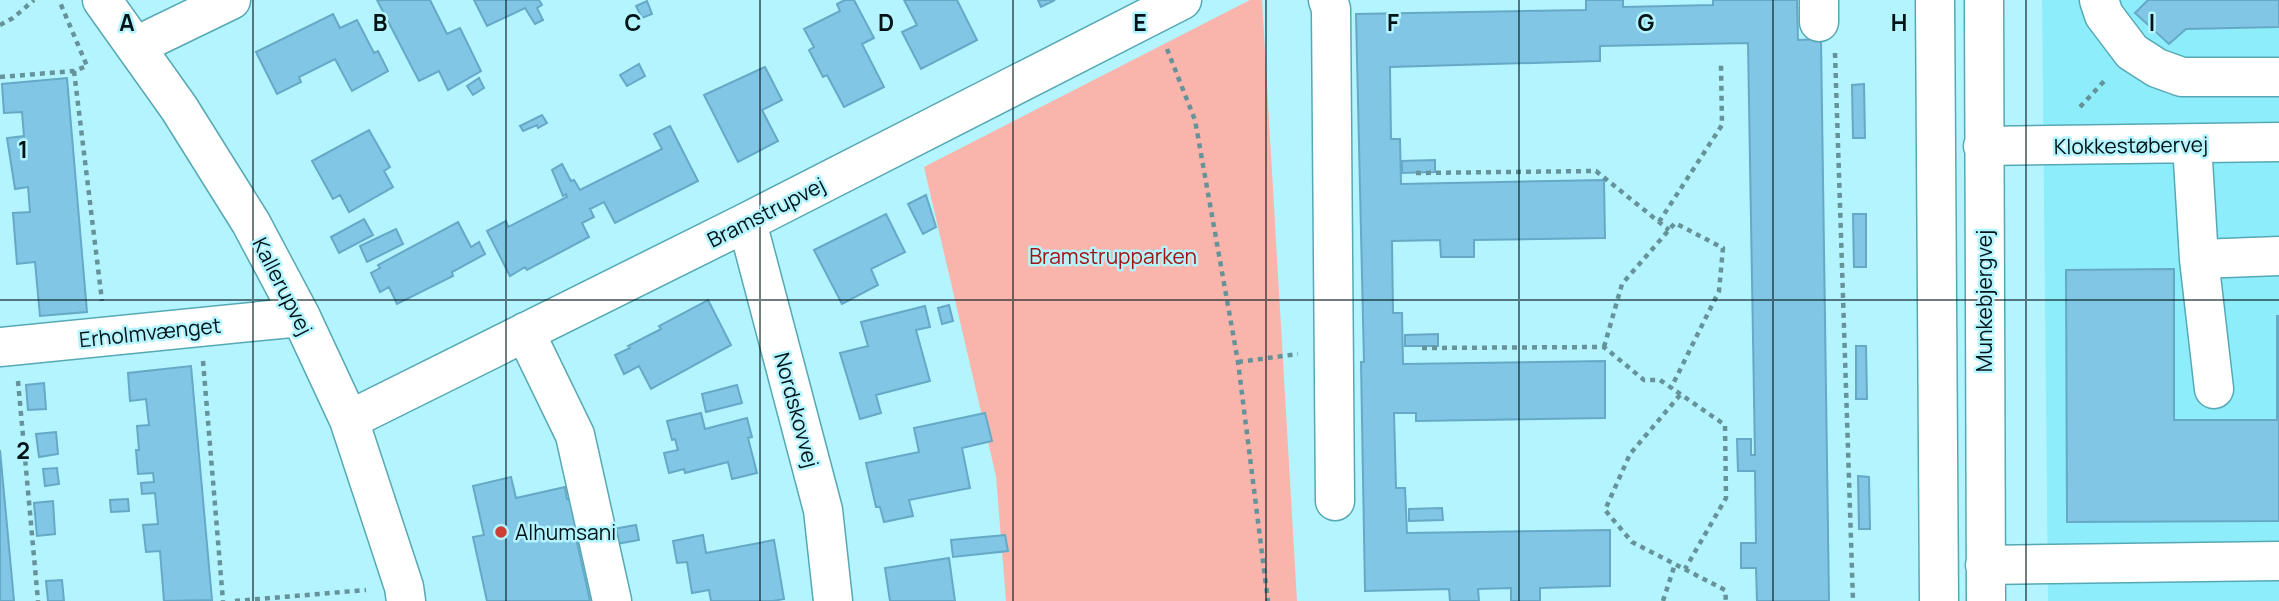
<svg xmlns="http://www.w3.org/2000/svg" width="2279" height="601" viewBox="0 0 2279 601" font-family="Manrope,sans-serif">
  <rect width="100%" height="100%" fill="#b4f4fe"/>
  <path fill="#8eedfb" d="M2042,0H2279V601H2048Z"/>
  <path fill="#f9b5ab" d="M1250,0H1262L1297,601H1006L996,476L924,167Z"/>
  <path fill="#81c6e5" stroke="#65a9c7" stroke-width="2" d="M377,0H430L447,34L460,28L481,71L448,90L439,71L419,81Z
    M474,0H539L542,5L537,8L543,20L535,24L525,8L487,26Z
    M845,0H854L874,38L862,44L884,87L844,107L827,75L823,77L809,50L814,47L804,29L840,11L837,4Z
    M904,0H957L977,40L921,69L902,32L917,25Z
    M1038,0H1055L1041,7Z
    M1586,0H1623V7L1713,5V0H1797L1798,40L1821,39L1829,601H1757L1756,568H1741V543H1756L1755,471H1738L1737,439H1751V455H1755L1748,43L1600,46V61L1390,67L1391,139H1400L1401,184L1604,180L1605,238L1474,240V257H1441L1440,240L1392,241L1393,313H1402L1403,364L1605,361V418L1416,421V413H1394L1396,488H1405L1407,533L1610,530V586L1540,588V601H1511V588L1478,589L1479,601H1450L1449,589L1365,591L1361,362H1364L1356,14L1586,10Z
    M2148,0H2279V27L2186,29L2169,44L2135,13Z
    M647,1L652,14L642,18L636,6Z
    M333,14L340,28L357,20L374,53L378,51L388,71L352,91L335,59L299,77L301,82L277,94L256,52Z
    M639,64L645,76L627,86L620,75Z
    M765,67L782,100L762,110L778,141L738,162L704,95Z
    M67,78L87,312L40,316L35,262L17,264L13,213L30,212L28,187L15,189L7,138L24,136L22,112L4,113L2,84Z
    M479,78L484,88L473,95L467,86Z
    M1864,84L1865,138H1853L1852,85Z
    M542,115L547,123L538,128L537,125L523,131L520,126Z
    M670,126L698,181L615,223L604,202L590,209L594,217L582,223L589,237L527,270L525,267L510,276L487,231L506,221L508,227L567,197L566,194L563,196L552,170L562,164L571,181L574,180L580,190L662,149L654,134Z
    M369,130L390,167L384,171L393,187L349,212L340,195L333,199L312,161Z
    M1435,160V172L1402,173V161Z
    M926,195L936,227L923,234L908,204Z
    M886,214L905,252L871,269L878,285L842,304L814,250Z
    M1853,214H1866V267H1854Z
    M364,219L373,235L339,253L331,237Z
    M458,222L471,247L479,242L485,254L452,272L453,276L397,304L389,287L380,292L371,273L380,268L378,265Z
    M396,229L403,244L367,262L360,246Z
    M2174,269V420H2277V316H2279V521L2067,522L2066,270Z
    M708,300L731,345L651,389L639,366L624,374L615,355L630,348L628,346L661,329L659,326Z
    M949,305L953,321L942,324L938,308Z
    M925,306L930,327L916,330L930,381L876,395L881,413L860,419L840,353L868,346L861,322Z
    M1438,334V346H1405V335Z
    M1856,346H1866L1867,399H1856Z
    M191,366L212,600L164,601L160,551L146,552L143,525L158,524L155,493L142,494L141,483L154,482L153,473L138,474L136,450H139L137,426L149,425L146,399L130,401L128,373Z
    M44,383L46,409L28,410L26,385Z
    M737,385L742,403L706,412L702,394Z
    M701,413L705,429L747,418L752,437L748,438L757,473L732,479L728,462L685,473L684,469L669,473L664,453L678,450L675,439L672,440L667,421Z
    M985,413L992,441L962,448L970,488L909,500L913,516L884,522L880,507H876L866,463L919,452L914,428Z
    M56,432L58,454L39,457L36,434Z
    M0,450L14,601H0Z
    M57,468L59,484L45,486L43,469Z
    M1858,476L1869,477L1870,529H1859Z
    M511,477L516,498L565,487L567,499L573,498L580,532L575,533L590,601H487L473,537L484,535L473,486Z
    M128,499L129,511L111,512L110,500Z
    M53,501L55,534L37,536L34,503Z
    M1442,508L1443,520L1409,521V509Z
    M636,525L639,540L616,544L613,529Z
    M703,535L706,553L774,540L784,599L773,601H711L709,590L692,593L687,562L677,563L673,541Z
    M1005,535L1008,551L953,557L951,540Z
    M949,558L955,601H890L885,568Z
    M62,580L64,601H48L46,581Z"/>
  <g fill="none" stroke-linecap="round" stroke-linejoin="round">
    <defs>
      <path id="minor" d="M102,0L179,108L251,223L301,317L349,420L404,587L406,601
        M1328,0L1331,9L1335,501
        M1935,0L1939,601
        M1984,0L1986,601
        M2099,0L2104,15L2132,52L2157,68L2182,77H2279
        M1819,22V0
        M136,46L231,0
        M2192,144L2199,259L2279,256
        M1983,146L2279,142
        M747,222L823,510L833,601
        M2199,259L2214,389
        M525,332L575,435L612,601
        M0,347L301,317
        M349,420L747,222L1182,0
        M1985,565L2279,561"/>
    </defs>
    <use href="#minor" stroke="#56a8b4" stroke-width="41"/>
    <path stroke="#66939a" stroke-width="4.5" stroke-dasharray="5 5" stroke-linecap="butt" d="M0,25L13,18L34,0
      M1167,49L1195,120L1238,362L1268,601
      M1835,53L1853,601
      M74,71L102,301
      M0,77L74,71L87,66L59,0
      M2080,107L2107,78
      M1416,173L1596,171L1669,230
      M1659,222L1722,125L1721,65
      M1604,347L1622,284L1675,223L1723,248L1719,291L1671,388
      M1422,348L1604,347L1644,380H1660L1725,425L1726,498L1685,569
      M203,361L223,601
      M1238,362L1298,354
      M18,381L38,601
      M1680,395L1630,454L1605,510L1632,542L1725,590L1726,601
      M235,601L366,590
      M1663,601L1675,564"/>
    <use href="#minor" stroke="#fff" stroke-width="38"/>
  </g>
  <path fill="none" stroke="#001317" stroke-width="2" stroke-opacity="0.55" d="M253,0V601M506,0V601M760,0V601M1013,0V601M1266,0V601M1519,0V601M1773,0V601M2026,0V601M0,300H2279"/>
  <circle fill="#cd3f35" stroke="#b4f4fe" stroke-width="2.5" cx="501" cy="532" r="7"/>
  <g text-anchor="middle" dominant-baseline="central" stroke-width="5" stroke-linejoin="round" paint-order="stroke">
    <g font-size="21" fill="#001317" stroke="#b4f4fe">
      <text transform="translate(2131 145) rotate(-1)">Klokkestøbervej</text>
      <text transform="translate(766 212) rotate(-27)">Bramstrupvej</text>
      <text transform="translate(283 286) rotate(63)">Kallerupvej</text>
      <text transform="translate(1984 301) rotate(-90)">Munkebjergvej</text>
      <text transform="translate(150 332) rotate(-6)">Erholmvænget</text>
      <text transform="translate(797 410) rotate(75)">Nordskovvej</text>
    </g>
    <g font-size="21" fill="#a31413" stroke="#b4f4fe">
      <text x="1113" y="256">Bramstrupparken</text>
    </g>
    <g font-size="21" fill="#001317" stroke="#b4f4fe" text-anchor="start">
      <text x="515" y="532">Alhumsani</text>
    </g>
  </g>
  <g font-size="23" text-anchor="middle" font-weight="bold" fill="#001317" stroke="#b4f4fe" stroke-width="5" stroke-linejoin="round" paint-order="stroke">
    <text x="127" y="31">A</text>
    <text x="380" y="31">B</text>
    <text x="633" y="31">C</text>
    <text x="886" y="31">D</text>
    <text x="1140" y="31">E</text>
    <text x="1393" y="31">F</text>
    <text x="1646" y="31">G</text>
    <text x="1899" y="31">H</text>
    <text x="2152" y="31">I</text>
    <text x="23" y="158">1</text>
    <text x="23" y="459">2</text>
  </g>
</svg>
